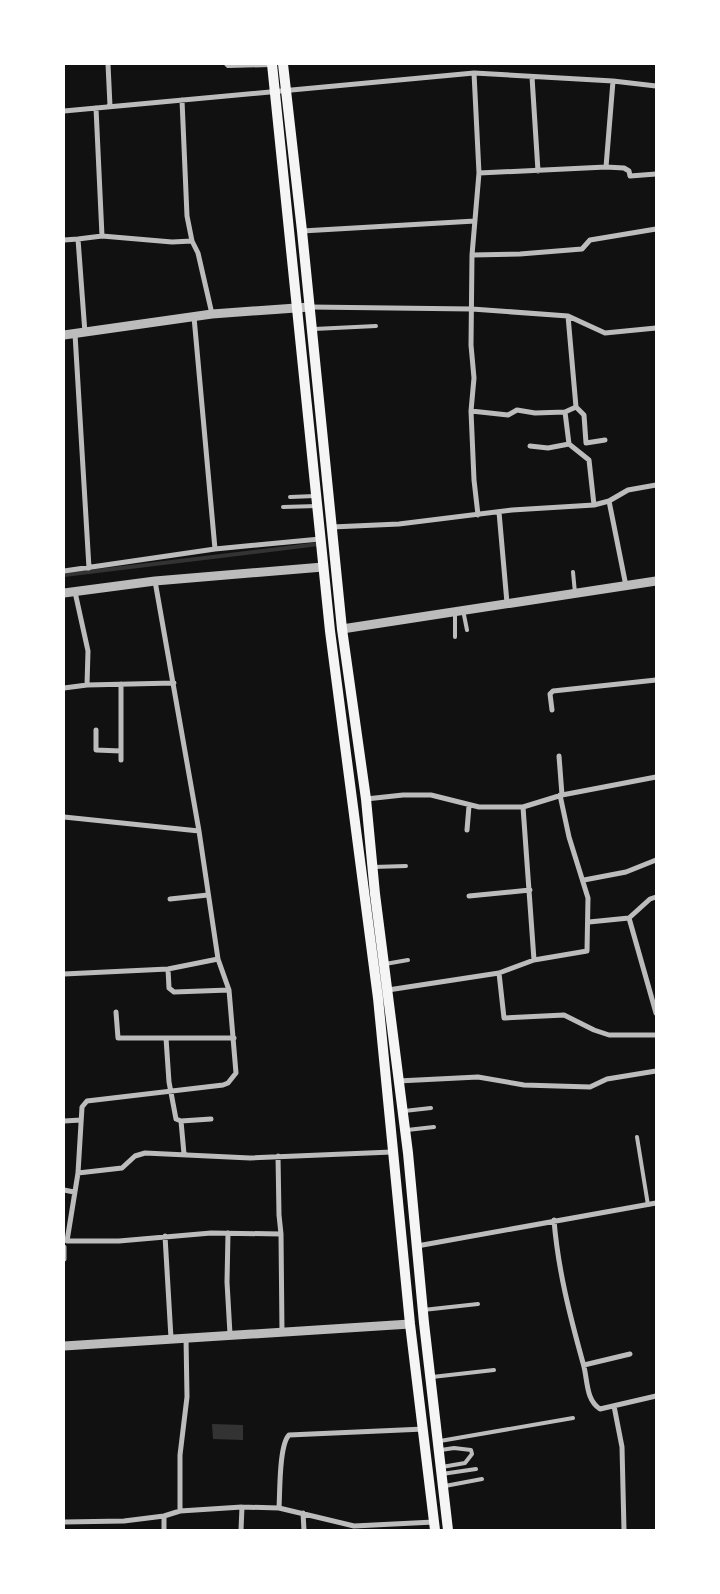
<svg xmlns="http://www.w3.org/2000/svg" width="720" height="1594" viewBox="0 0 720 1594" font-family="Inter,sans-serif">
  <rect width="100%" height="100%" fill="#111"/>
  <path fill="#333" d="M212,1424L243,1425V1440L213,1439Z"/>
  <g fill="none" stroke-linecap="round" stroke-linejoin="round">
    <path stroke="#333" stroke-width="4" d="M64,575L319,544"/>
    <path stroke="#bcbcbc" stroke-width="4" d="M226,64L228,66L270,65
      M314,329L376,326
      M290,497L315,496
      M283,507L317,506
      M573,572L575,593
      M463,610L467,630
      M455,611V637
      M373,867L406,866
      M385,964L408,960
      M404,1111L431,1108
      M407,1130L434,1127
      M637,1137L648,1205
      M423,1310L478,1304
      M432,1377L494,1370
      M440,1441L573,1418
      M441,1450L454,1448L471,1450L472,1454L465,1463L442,1467
      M442,1474L476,1469
      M445,1486L482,1479"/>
    <path stroke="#bcbcbc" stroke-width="5" d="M108,64L110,106
      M474,73L479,173L472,255L471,345L474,378L471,411L474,480L478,515
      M532,77L538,171
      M182,100L187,216L192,241L198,253L212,314
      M64,111L474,73L613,81L656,86
      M606,167L613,81
      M479,173L606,167L624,168L629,171L630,176L656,174
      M302,231L475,221
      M102,236L172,242L192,241
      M64,240L78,239
      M472,255L520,254L582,249L590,240L656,229
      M310,307L472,309L568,316L605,333L656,328
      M568,316L576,407L565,412L569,444
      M194,317L215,549
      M85,333L78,239L102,236L96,108
      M75,334L89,568
      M576,407L584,415L586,443L605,440
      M471,411L508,415L517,410L535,413L565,412
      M530,446L548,448L569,444L589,460L594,505
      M609,501L626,586
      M499,512L507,603
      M332,527L399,524L512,510L594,505L609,501L628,490L656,485
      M64,571L215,549L320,539
      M155,581L199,831L218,959L229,990L236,1073L228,1083L223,1085L87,1101L82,1107L78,1173L67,1241H119L211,1233L281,1234
      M75,592L88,651L87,685
      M64,688L87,685L174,683
      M552,710L550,694L553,691L656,680
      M96,730V750L121,751
      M559,756L562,795
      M121,760V684
      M366,799L403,795H431L479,807H523L562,795L656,777
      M523,807L534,960
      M64,817L199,831
      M467,830L469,806
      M584,880L626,872L656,860
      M469,896L530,890
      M170,899L208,895
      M629,918L656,1013
      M589,922L629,918L650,899L656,897
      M168,969L169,988L174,992L229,990
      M499,973L504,1018L564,1015L594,1030L609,1035H656
      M64,974L168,969L218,959
      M388,990L499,973L534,960L587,951L588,898L569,837L560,795
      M116,1012L118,1038H166
      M398,1081L478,1077L524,1085L590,1087L607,1079L656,1071
      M211,1119L181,1121L176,1119L169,1082L166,1038H234
      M64,1121L81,1120
      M181,1121L184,1154
      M278,1156L279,1215L281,1234L282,1332
      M78,1173L122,1168L135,1156L145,1153L250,1158L392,1152
      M64,1190L74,1192
      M554,1220C558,1270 570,1316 583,1363C588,1379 585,1399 600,1409L656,1396
      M228,1233L227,1282L230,1334
      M165,1236L171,1338
      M417,1246L656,1203
      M64,1247V1259
      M584,1365L630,1354
      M614,1406L622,1447L624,1530
      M279,1508C280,1493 279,1445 289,1435L424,1429
      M180,1511V1455L187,1397L186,1337
      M303,1513L304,1530
      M164,1516V1530
      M64,1522L124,1521L164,1516L180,1511L242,1507L279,1508L354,1526L434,1522
      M241,1530L242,1507"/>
    <path stroke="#bcbcbc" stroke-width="9" d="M64,335L212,314L310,307
      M64,593L155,581L323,567
      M342,629L656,581
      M64,1346L410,1324"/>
    <path stroke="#f5f5f5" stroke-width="10" d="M272,64L330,631L378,998L410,1324L435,1530
      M283,64L302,231L342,629L366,799L375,894L408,1153L424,1323L448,1530"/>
  </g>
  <rect width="720" height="1594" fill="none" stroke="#ffffff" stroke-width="130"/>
</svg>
